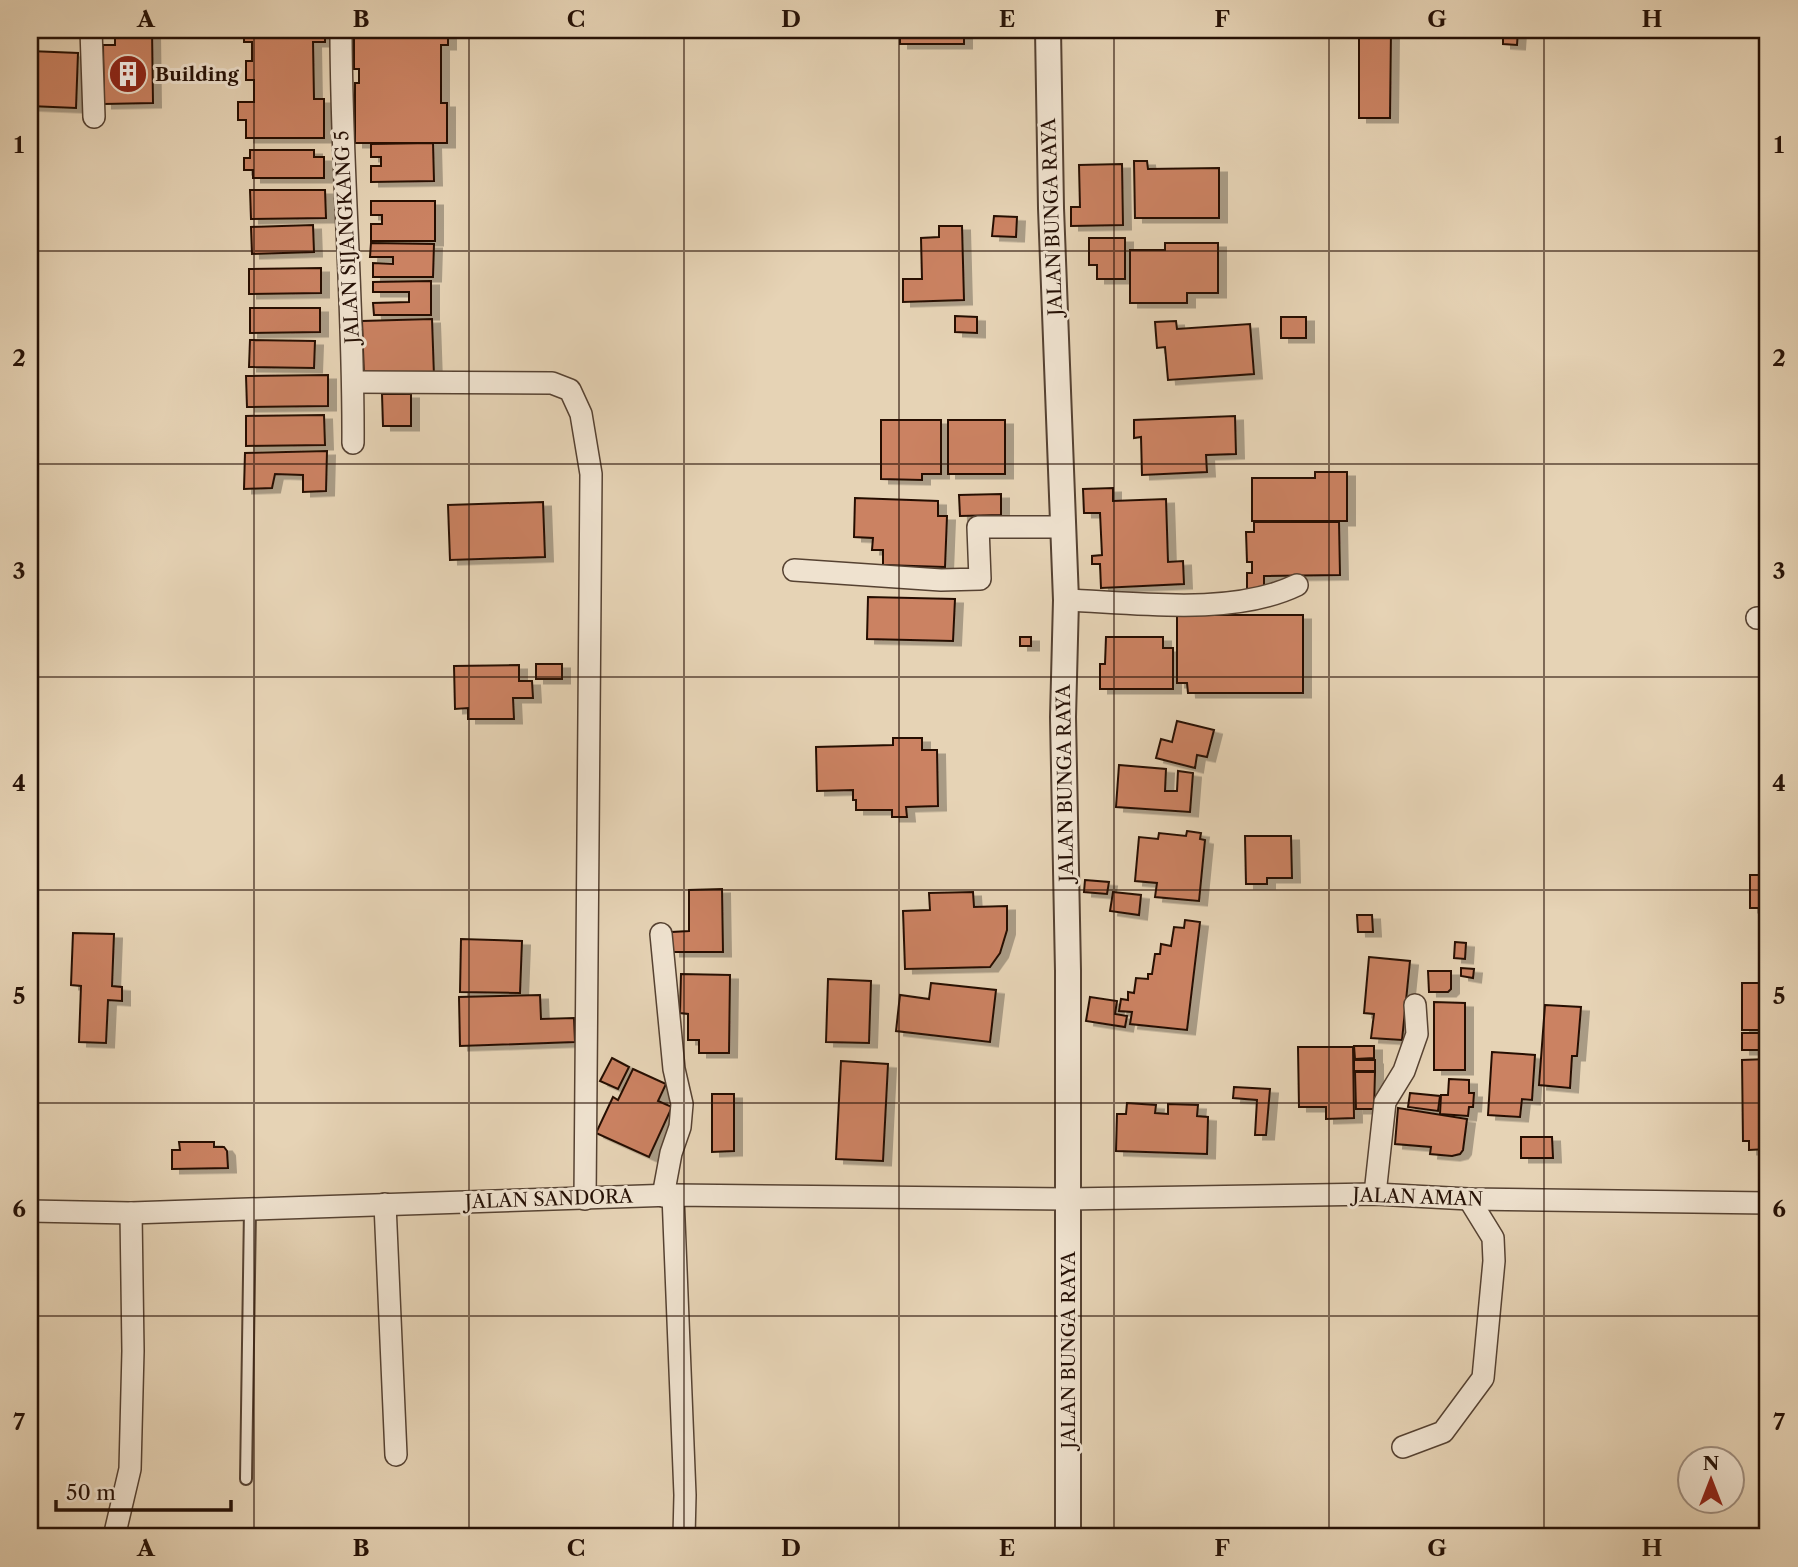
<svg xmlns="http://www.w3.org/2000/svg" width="1798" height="1567" font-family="'Libre Caslon Text',serif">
<defs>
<filter id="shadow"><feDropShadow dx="8" dy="4.5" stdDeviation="0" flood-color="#0004"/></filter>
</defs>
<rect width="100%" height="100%" fill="#e6d3b5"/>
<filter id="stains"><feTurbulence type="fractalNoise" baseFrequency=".00286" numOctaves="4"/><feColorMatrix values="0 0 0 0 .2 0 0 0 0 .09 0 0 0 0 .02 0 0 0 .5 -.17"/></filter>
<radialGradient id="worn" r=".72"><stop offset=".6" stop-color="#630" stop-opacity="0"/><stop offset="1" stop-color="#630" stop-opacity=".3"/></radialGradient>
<g fill="#cb8262" stroke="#261106" stroke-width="2" filter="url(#shadow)">
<polygon points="125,30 152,30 153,103 104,104 103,45 115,45 115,34 126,34"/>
<polygon points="244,30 325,30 325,42 313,42 314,99 324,99 324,138 246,138 246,120 238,120 238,102 254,102 254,80 246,80 246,61 252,61 252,42 244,42"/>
<polygon points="354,30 448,30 448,45 441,45 441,103 447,103 447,143 355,143 355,83 359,83 359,69 354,69"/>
<rect x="900" y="30" width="64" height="14"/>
<polygon points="1359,30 1391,30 1390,118 1359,118"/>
<polygon points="1503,30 1518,30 1517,45 1503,44"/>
<polygon points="30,51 78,53 76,108 30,106"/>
<polygon points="433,143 434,181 371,182 371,166 381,166 381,157 371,157 371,144"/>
<polygon points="250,150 314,150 314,157 324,157 324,178 253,178 253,170 244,170 244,158 250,158"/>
<polygon points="1134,161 1147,161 1148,169 1219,168 1219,218 1135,218"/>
<polygon points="1122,164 1123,225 1071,226 1071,207 1080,207 1079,165"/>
<polygon points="250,190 325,190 326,218 251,219"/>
<polygon points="371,201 435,201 435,241 371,241 371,224 382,224 382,215 371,215"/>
<polygon points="994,216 1017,217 1016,237 992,236"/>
<polygon points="313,225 314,252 252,254 251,227"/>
<polygon points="939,226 962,226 964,300 903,302 903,279 922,279 921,238 939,237"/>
<polygon points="1089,238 1125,238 1125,279 1097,279 1097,265 1089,265"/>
<polygon points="371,243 434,244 433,277 373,277 373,263 393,264 393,257 370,257"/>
<polygon points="1165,243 1218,243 1218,293 1187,293 1187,303 1130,303 1130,250 1165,250"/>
<polygon points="321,268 321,293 249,294 249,269"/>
<polygon points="431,281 431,315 374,315 373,303 409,302 409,292 373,292 373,282"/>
<polygon points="250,308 320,308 320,332 250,333"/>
<polygon points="955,316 977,317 977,333 955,332"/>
<rect x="1281" y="317" width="25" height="21"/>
<polygon points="432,319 434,376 364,378 362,321"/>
<polygon points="1176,321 1177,329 1250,324 1254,374 1168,380 1165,347 1157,348 1155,322"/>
<polygon points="250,340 315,341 314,368 249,367"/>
<polygon points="328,375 328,406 247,407 246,376"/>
<polygon points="382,394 411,394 411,426 383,426"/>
<polygon points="324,415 325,445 246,446 246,416"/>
<polygon points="1235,416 1236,454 1206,455 1207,472 1142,475 1141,437 1134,438 1134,420"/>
<polygon points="881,420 941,420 941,474 922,474 922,480 881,479"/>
<rect x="948" y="420" width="57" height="54"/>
<polygon points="327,451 326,491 303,492 303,475 275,474 272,488 244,489 245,453"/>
<polygon points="1315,472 1347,472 1347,521 1252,521 1252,478 1315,478"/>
<polygon points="1113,488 1113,501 1166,499 1168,562 1183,561 1184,584 1101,588 1100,564 1092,564 1092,556 1102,555 1100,513 1084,513 1083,489"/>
<polygon points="1001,494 1001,515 960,516 959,495"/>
<polygon points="855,498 938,501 938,516 947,516 945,567 883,565 883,550 872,550 873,538 854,537"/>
<polygon points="543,502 545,557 450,560 448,505"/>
<polygon points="1254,522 1339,522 1340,575 1264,576 1264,591 1247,592 1247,573 1252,573 1252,562 1247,562 1246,532 1254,532"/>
<polygon points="868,597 955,599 953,641 867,639"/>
<polygon points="1177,615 1303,615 1303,693 1188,693 1187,683 1177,683"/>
<rect x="1020" y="637" width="11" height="9"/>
<polygon points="1106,637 1163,637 1163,648 1173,648 1173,689 1100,689 1100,664 1105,664"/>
<rect x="536" y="664" width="26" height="15"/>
<polygon points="519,665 519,681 532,681 533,698 513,698 514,719 468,719 468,708 455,709 454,666"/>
<polygon points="1177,721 1214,730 1207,757 1197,755 1195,768 1156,758 1161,739 1172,742"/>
<polygon points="893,738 922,738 922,750 937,750 938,806 906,807 907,817 892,817 892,810 856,810 856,800 853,800 853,790 817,791 816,747 893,745"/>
<polygon points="1119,765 1166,769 1165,791 1177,791 1178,771 1193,773 1190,812 1116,807"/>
<polygon points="1187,831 1201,833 1200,839 1205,840 1199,901 1155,897 1157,883 1135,881 1139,837 1158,839 1159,833 1186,836"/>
<polygon points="1245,836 1291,836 1292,878 1267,878 1267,884 1246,884"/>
<rect x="1750" y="875" width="18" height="33"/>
<polygon points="1085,880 1109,882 1107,894 1084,892"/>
<polygon points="722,889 723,952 672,952 672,932 689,931 689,890"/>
<polygon points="973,892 974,907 1007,906 1007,930 1000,953 990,967 905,969 903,911 930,910 929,893"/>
<polygon points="1113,892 1141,895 1139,915 1110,911"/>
<polygon points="1357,915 1372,915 1373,932 1358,932"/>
<polygon points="1185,920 1200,922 1187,1030 1130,1024 1132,1012 1119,1011 1121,999 1128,1000 1128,992 1134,993 1136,978 1148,979 1148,974 1152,974 1155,954 1160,954 1161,944 1171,946 1174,927 1184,928"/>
<polygon points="73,933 114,934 112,986 122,987 122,1001 108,1000 106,1043 79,1042 81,986 71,985"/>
<polygon points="461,939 522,941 520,993 460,992"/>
<polygon points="1455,942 1466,943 1465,959 1454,958"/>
<polygon points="1369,957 1410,961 1402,1040 1371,1038 1374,1014 1364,1013"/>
<polygon points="1461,968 1474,969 1473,978 1461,976"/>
<polygon points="1428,971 1451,971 1451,989 1448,992 1429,992"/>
<polygon points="681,974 730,975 729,1053 699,1053 699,1040 688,1040 688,1014 680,1013"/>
<polygon points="828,979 871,981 869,1043 826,1042"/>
<polygon points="931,983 996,990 990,1042 896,1031 900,995 929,999"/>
<rect x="1742" y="983" width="26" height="47"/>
<polygon points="540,995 541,1019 574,1018 575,1042 460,1046 459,997"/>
<polygon points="1090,997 1117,1001 1115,1014 1127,1016 1125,1027 1086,1021"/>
<polygon points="1434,1002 1465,1003 1465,1070 1434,1070"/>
<polygon points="1545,1005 1581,1007 1577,1056 1572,1056 1570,1088 1539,1085"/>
<rect x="1742" y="1033" width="19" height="17"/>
<polygon points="1354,1046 1374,1046 1374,1058 1355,1059"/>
<polygon points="1298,1047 1353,1047 1354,1118 1326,1119 1326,1107 1299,1107"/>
<polygon points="1492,1052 1535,1055 1532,1100 1522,1099 1520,1117 1488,1115"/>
<polygon points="612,1058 629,1067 618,1089 600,1081"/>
<polygon points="1768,1059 1768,1149 1749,1150 1749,1141 1743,1141 1742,1060"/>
<rect x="1354" y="1060" width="21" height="11"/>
<polygon points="841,1061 888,1064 883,1161 836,1159"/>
<polygon points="633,1069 666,1084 658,1101 672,1107 649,1157 596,1133 613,1097 618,1100"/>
<polygon points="1355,1072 1375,1072 1374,1109 1356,1109"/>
<polygon points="1449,1079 1469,1080 1469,1093 1474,1093 1473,1107 1469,1107 1468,1116 1440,1114 1441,1095 1448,1095"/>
<polygon points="1234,1087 1270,1089 1266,1135 1255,1135 1257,1100 1233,1098"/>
<polygon points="1410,1093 1440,1096 1438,1111 1408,1107"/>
<polygon points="712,1094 734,1094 734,1151 712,1152"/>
<polygon points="1127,1103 1156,1105 1155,1113 1168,1114 1168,1104 1198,1105 1197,1116 1208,1117 1207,1154 1116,1151 1117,1114 1126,1114"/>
<polygon points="1398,1108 1467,1119 1463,1150 1460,1154 1452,1156 1430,1154 1431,1147 1395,1144"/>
<polygon points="1521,1137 1552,1137 1553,1158 1521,1158"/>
<polygon points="179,1142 214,1142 214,1147 224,1147 227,1151 228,1168 172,1169 172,1150 180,1150"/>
</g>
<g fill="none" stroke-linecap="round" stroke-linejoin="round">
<g stroke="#564232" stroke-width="14">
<polyline id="service" points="246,1479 250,1209"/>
</g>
<g stroke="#564232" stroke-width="24">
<g id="minor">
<polyline points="91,30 94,117"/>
<path d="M341,30C341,168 354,305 353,443"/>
<polyline points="354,382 552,383 570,390 581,414 591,474 585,1199"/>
<polyline points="794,570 941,580 980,579 978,527 1064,527"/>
<path d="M1066,600C1137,603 1233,616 1297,585"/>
<polyline points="1757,618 1768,618"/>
<polyline points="661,934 674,1069 682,1104 680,1127 671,1153 663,1196"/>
<polyline points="1375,1194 1385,1102 1404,1071 1417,1034 1415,1005"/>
<polyline points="673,1195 685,1495 684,1537"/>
<polyline points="385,1204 396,1455"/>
<polyline points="30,1211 131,1213 673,1195 1068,1199 1375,1194 1469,1199 1768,1203"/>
<polyline points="1403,1447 1443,1432 1483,1378 1494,1261 1493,1238 1469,1199"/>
<polyline points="114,1537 130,1469 133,1351 131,1213"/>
</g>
</g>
<g stroke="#564232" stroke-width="28">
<polyline id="tertiary" points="1048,30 1051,208 1066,600 1063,717 1068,971 1068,1537"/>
</g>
<use href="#service" stroke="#efe2cf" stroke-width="10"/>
<use href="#minor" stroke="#efe2cf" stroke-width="21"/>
<use href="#tertiary" stroke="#efe2cf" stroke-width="24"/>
</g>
<path fill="none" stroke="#261106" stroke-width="2" stroke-opacity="0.55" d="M254,30V1537M469,30V1537M684,30V1537M899,30V1537M1114,30V1537M1329,30V1537M1544,30V1537M30,251H1768M30,464H1768M30,677H1768M30,890H1768M30,1103H1768M30,1316H1768"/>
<defs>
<g id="building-disc" transform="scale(2.0125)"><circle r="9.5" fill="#8f2418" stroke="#efe2cf"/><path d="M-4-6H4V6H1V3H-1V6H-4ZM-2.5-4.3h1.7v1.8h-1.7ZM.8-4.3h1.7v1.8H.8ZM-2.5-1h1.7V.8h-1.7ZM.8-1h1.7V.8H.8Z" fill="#fff"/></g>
</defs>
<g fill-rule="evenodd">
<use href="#building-disc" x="128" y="74"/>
</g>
<g text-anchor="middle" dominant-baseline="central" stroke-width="6" stroke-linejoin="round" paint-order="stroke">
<g font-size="19" font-weight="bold" fill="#261106" stroke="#efe2cf" text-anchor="start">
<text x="155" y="74">Building</text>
</g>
<g font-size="19" fill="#261106" stroke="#efe2cf">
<text transform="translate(1052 217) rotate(-92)">JALAN BUNGA RAYA</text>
<text transform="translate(347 237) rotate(-93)">JALAN SIJANGKANG 5</text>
<text transform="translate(1065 783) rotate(-91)">JALAN BUNGA RAYA</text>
<text transform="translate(1418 1197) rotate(2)">JALAN AMAN</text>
<text transform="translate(549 1199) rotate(-2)">JALAN SANDORA</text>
<text transform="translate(1068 1350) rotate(-90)">JALAN BUNGA RAYA</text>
</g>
</g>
<rect width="1798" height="1567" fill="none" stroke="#e6d3b5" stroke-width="77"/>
<g transform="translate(1711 1480)"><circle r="33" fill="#efe2cf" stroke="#9f8e7f" stroke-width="2"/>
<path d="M0-5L12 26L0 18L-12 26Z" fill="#8f2418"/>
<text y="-10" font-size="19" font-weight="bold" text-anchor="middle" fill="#261106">N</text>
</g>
<path d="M56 1500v10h175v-10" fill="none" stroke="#261106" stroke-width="3.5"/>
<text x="66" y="1500" font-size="21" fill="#261106" stroke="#efe2cf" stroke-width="5" paint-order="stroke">50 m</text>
<rect x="38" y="38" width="1721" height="1490" fill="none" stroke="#261106" stroke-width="2.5"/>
<g font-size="23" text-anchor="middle" font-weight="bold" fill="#261106">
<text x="146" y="27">A</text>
<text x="361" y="27">B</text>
<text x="576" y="27">C</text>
<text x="791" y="27">D</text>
<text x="1007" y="27">E</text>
<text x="1222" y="27">F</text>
<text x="1437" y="27">G</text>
<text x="1652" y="27">H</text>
<text x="19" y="153">1</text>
<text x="1779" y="153">1</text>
<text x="19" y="366">2</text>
<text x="1779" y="366">2</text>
<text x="19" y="579">3</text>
<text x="1779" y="579">3</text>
<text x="19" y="791">4</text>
<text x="1779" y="791">4</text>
<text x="19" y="1004">5</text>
<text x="1779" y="1004">5</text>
<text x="19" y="1217">6</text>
<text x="1779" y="1217">6</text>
<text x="19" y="1430">7</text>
<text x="1779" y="1430">7</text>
<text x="146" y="1556">A</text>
<text x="361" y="1556">B</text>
<text x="576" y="1556">C</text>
<text x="791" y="1556">D</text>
<text x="1007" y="1556">E</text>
<text x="1222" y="1556">F</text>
<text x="1437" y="1556">G</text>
<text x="1652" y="1556">H</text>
</g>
<rect width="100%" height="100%" filter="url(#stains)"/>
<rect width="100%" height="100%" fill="url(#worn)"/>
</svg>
